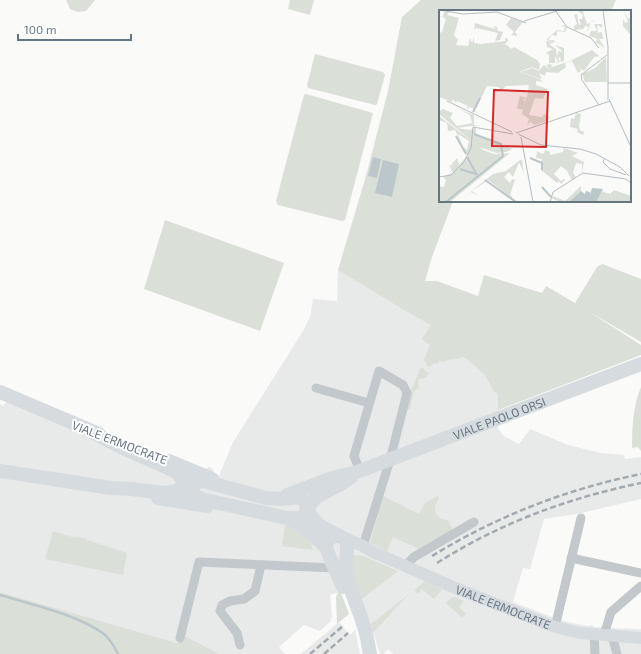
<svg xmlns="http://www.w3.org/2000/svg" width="641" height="654" font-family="'Exo 2',sans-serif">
<rect width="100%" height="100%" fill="#fafaf8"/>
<g fill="#e8e9e9">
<polygon points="338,270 407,312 432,325 487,374 498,395 498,429 504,436 519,444 530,429 568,445 601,453 624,455 625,459 641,457 641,499 577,514 544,519 530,569 523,568 513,602 560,620 577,624 589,626 590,625 593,625 594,627 608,628 641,629 641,654 393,654 388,649 384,654 380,654 371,625 369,626 354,588 330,595 332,617 330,622 320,631 304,625 279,647 285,654 220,654 185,636 184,639 177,643 0,592 0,404 3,406 5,403 9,402 129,455 202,471 209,467 213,469 215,477 218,478 233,442 303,331 310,317 313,299 337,301"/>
<polygon points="339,622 350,635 355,630 360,654 301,654"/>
</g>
<g fill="#dadfd7">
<polygon points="66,0 95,0 86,11 78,12 70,9"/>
<polygon points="290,0 314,0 310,15 288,9"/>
<polygon points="421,0 616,0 611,11 440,11 440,201 453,201 432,257 425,281 437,281 478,296 484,275 542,293 546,286 575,303 597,267 602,264 641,279 641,342 588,311 641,345 641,355 498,410 498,395 496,392 494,392 485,375 467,359 462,357 457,359 455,358 453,360 452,359 447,361 446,360 444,362 440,361 437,364 435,363 428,367 424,360 430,345 422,339 431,325 407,312 338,270 366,176 388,91 402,17"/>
<polygon points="315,54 383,72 385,75 377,104 375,105 308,88 307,85"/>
<polygon points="306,94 373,113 345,220 342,221 278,205 276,201 304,95"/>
<polygon points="165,220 284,263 260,331 144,289"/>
<polygon points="421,367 429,374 425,378 418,379 419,388 414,391 410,409 407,410 412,388"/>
<path d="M641,387V451L638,447L632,448C632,428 633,406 641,387Z"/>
<path d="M383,496L419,514L425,503L438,496L439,499C431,508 436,520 448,520L453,530L419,549L393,537L387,551L370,543Z"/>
<path d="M285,525C297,529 310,536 313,550L282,546Z"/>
<polygon points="53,531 72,537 86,538 87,540 127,553 123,575 45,559"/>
<polygon points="353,555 363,556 398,571 363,598 359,599 349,564"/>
<polygon points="425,581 441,589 441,591 434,599 422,589 418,594 414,590"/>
<polygon points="0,592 177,643 184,639 185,636 220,654 0,654"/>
<polygon points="338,592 341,593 349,614 337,624 336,597"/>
<polygon points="409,594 407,596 373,633 371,624"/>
<polygon points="454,597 464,601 459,607 466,614 462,618 446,603 451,598"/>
</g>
<g fill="#bbc7cb">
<polygon points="373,157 381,159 377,178 368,176"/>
<polygon points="383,160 399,164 392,197 375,193"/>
</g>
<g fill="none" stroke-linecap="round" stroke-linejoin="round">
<path stroke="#bbc7cb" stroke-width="2.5" d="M0,595C33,605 76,614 104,634C110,639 114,646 118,654"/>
<g stroke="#c3c8cc" stroke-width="9">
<polyline points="316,388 369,403"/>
<polyline points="360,471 354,456 379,371 403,385 407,393 390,460 363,546"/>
<polyline points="571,558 641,573"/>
<polyline points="405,566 414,557 474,522"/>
<polyline points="555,627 581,518"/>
<polyline points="594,634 595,654"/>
<polyline points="604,635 611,612 641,586"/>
<polyline points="612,636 617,654"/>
<polyline points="180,638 199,562 335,568"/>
<polyline points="240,645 237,633 220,611 222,605 230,601 244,599 255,591 261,565"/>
</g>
<path stroke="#d6dbdf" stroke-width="12" id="s1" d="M343,537L363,546L371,551L453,587L555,627L580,633L641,638"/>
<g stroke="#d6dbdf" stroke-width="14">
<polyline points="0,392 99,434"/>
<polyline points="169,461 212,479"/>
<path d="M0,471L111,488L132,489L162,493L173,492L191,483L203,481L266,498L281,499L300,497C308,503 309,510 302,518H287L201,499C188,493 185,479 175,471L121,447L90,431"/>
<path id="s2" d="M287,495L332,478L357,472L641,364"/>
<polyline points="158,498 207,506"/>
<path d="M308,508C314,496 325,493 337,486C342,484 346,480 351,477"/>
<path d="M308,510C310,515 314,520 318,524C325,530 344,536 346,542C349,547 345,561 346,569C348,588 358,606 363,624C367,634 368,644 370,654"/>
<polyline points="288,518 303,526 326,547"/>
<path d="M337,536C332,536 327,539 326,545C326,553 340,578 343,587"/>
</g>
<g stroke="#a2aab0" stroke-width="2.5" stroke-dasharray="6 3" stroke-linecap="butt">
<path d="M432,556C497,516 567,489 641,474"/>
<path d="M437,563C500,523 568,498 641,483"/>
<polyline points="310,654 343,626"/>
<polyline points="324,654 348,633"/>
</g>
</g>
<g text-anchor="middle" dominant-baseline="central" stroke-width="4" stroke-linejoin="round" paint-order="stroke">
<g font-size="12" fill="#657683" stroke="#fff">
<text stroke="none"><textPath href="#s2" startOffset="226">VIALE PAOLO ORSI</textPath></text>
<text transform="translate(120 442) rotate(21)">VIALE ERMOCRATE</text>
<text stroke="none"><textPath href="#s1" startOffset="175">VIALE ERMOCRATE</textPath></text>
</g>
</g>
<g transform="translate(439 10)">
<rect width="192" height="192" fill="#fafaf8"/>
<path d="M138,0H146L144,2L148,14L151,13L150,19L147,22L150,18L147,15L144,19L135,20V16L138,14L135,5L138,4L140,15L142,14L140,9H143L144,5ZM185,0L189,9L192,7L191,24L184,16V9L186,13L189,12ZM5,2H10L8,5L20,8L15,25L19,30L17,35L29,36L31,28L33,33L35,27V33L42,34L66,31V28H67L70,30L66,34L73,39L75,37L98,50L101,54L100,60L93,57L80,62L101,69L104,72L97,71V75L109,79L104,89L96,88L90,105L103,107L105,104L111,107L108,111L96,115L91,112L88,116L90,109L83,104L87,89H83L86,91L84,100L78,98L81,86L88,88L90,75L67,76L62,81L60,77L48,76L36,101L41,105L35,101L34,103L35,99L31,97L27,100L29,96L18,91L17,93L14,89L13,92L0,87V23L3,22L7,9L1,6L7,7L4,6ZM72,8L84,12L76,22L79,26L72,25L75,22L67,15ZM154,10L155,14H163V18L158,15L159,22L157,23L163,22L164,29H160L166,38L156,32L159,29L150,26L152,21H158L154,11L151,12ZM36,13L56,19L55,16L58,17L59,21L64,22L61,30L56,31L59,23L37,18L35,20ZM125,15L128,18L126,22L118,21V26L113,25L109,30H115L116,32L110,34L117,39L118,47L120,40L121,42L123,41L116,35L125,38V51L122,52L121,46L119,49L121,52L117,53L119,51L116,46V53H110V45L107,43L114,39L108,37L107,31L114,32L108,30V29L118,20L125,21L126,17L122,16ZM153,40L160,46L155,47L145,61L141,58L142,61L139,63L133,51L126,53L127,57L119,63L107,62L106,66L100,63L103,69L81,62L93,58L100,61L105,55L111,60L107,55L112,54L113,57L131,51ZM167,47L168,72H146L143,64L156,58ZM18,98L35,105V115L41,116H32L18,118L31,120L37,117V125L74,139L78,137L67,142L58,143L40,137L0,104V101L4,99L14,103L11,108L18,116L33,113L31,105ZM137,103L142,104L140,116L141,120L145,122L144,125L138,122L139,119L131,117L132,108L135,109ZM0,106L44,140L55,144L71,143L11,192H0V176L5,177L7,170L4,167L14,163L10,155L14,156L12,155L18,148L20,155L28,146L16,120L9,121L8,113L0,110ZM19,124L30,131L28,140L24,137ZM125,138L139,143L133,146L145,152L143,162V154L137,153L134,163L137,167L133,170L128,161L122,156L115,164L122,171L125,169L126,170L122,174L120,171L118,173L102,160V153L91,149L102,152L103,149L97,148L98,141L104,144L107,140L111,142V145L124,142ZM81,150H83L85,163L80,152L74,167L70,162L65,167L71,173L73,169L76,170L71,185L78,192L49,170L33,181L40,186L32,182L19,192L54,164L67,161ZM142,176V181L130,192H121L112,188L114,186L126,191ZM175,180L192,186V191H156L162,181L171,184Z" fill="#dadfd7" fill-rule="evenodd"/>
<path d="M153,178L164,179L157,192H130L142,181L146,184L147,181L151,182V185Z" fill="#bbc7cb"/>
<path fill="none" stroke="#bbc7cb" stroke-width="2" d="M34,102L41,88M17,126L27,144M28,147L38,165M91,148L103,153V160M21,159L37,164M46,170L77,192M103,177L112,187M7,192L64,146L62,134L35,124"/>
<path fill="none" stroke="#b5bdc2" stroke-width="1" d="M0,0L24,4L58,2L87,13M116,0L128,17L152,28L160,38M164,0L169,37V90M85,11L118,1M169,73H192M170,89L192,137M8,91L73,122M160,95L143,70L142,65L168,45M77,123L171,91M79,124L102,135L141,139L157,144L181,157L190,166M82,127L94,192M165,149L164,152L171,159L187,165M0,167L12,165L25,152L32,138L34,117L74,124M111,192L114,182L144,163L187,169L192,173"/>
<path fill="#d62828" fill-opacity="0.15" stroke="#d62828" stroke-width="2" d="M55,80L109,82L107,137L53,136Z"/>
<rect width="192" height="192" fill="none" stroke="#657683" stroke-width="2"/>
</g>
<path d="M18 34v6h113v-6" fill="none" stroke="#657683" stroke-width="2"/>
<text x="24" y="34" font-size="12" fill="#657683" stroke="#ffffff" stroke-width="3" paint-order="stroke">100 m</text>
</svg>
